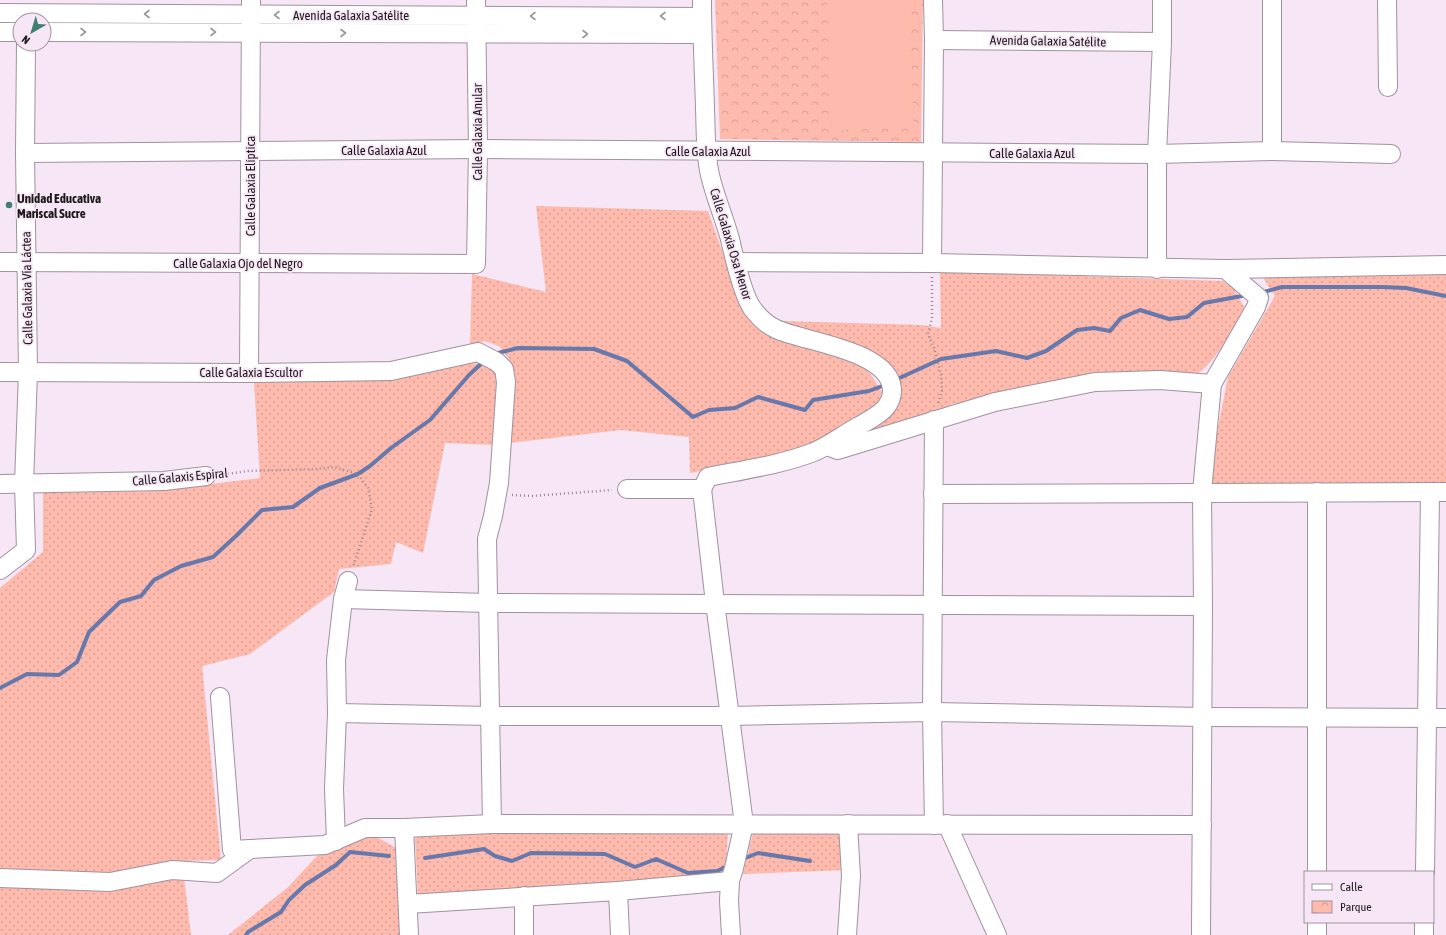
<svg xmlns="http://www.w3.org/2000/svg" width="1446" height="935" font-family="'Asap Condensed',sans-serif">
<defs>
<pattern id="grass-dots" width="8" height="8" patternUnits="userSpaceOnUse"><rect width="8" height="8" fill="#fdbaad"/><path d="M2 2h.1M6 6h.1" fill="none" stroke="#d89f94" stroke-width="1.8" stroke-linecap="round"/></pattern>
<pattern id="park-crowns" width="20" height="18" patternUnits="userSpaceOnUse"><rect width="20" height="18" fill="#fdbaad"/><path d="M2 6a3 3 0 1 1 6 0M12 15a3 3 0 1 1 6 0" fill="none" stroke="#d89f94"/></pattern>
</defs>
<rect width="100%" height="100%" fill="#f7e6f5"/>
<g fill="url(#grass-dots)">
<polygon points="536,206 708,211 744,313 762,329 861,364 872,376 882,392 879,403 869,413 808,449 690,473 689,437 621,430 509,443 513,371 509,359 499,346 485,341 470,346 472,274 546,292"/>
<path d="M940,271L1223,281L1234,289L1244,307C1238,327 1213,363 1196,375H1094L953,404L897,426L846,441L900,390C898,384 897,375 894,370C884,353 803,328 782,321L922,325L941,328Z"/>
<polygon points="1446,274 1446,486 1213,487 1211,463 1228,377 1275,296 1262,276"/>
<polygon points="485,363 499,373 495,445 445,443 423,553 396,542 391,564 339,569 334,592 250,654 202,666 221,860 182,861 191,935 0,935 0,588 43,552 43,493 154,491 260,478 254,382 398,379 453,364"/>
<polygon points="843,830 846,870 743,874 753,833"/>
<polygon points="423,831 728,834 725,874 418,895 415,839"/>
<polygon points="375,836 398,849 402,935 228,935 287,888 317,856 356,841"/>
</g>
<polygon fill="url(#park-crowns)" points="715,0 923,0 921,142 720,139"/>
<polygon fill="#fdbaad" points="827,0 909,0 914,128 832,130"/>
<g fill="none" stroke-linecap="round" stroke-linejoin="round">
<g stroke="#6778ac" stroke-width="4">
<polyline points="1260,293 1282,287 1382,287 1406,288 1446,296"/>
<polyline points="494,354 518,348 594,349 627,361 693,417 709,410 735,408 758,397 805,410 813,400 869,391 885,385"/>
<polyline points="893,381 941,359 996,351 1027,358 1046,351 1077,330 1094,328 1110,331 1121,318 1140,310 1169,319 1187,317 1204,303 1247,295"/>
<polyline points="0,688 27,674 59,675 77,662 89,632 120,602 141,596 154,580 181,566 213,557 236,536 262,510 293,507 320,488 358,474 370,466 391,448 430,420 469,375 483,362"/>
<polyline points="425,858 484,849 495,856 512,861 531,853 605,854 635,867 656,859 688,873 717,871 728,866"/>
<polyline points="743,859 758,853 810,861"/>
<polyline points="246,935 248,932 281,912 289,900 305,885 336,865 350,852 389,856"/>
</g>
<g stroke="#a1929f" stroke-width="20">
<g id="minor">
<path d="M702,0C702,36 704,72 705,109C706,131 705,154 710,175C715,197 724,217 730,239C734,257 742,293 752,308C758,316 767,325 776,329C804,342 889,350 892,389C893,409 874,417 859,426C844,434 830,445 814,452C780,465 743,470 708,477L702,489"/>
<polyline points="1272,0 1272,151"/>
<polyline points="1387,0 1388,87"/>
<polyline points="0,13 702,17"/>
<polyline points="0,32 20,32"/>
<polyline points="44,32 702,34"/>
<polyline points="934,40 1162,42"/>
<polyline points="25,153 478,149 1157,154 1272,151 1391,154"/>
<polyline points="0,262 476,264 478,149 476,0"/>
<polyline points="736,262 932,263 1225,269 1446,265"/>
<polyline points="932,263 934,40 933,0"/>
<polyline points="1157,269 1157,154 1162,42 1162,0"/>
<polyline points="0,372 249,373 391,371 478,352 497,362 504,369 506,382 499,483 493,516 487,539 492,824"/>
<polyline points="249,373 251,0"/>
<polyline points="934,420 932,712 934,825"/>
<polyline points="827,446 838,450 995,402 1095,382 1160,380 1212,384"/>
<polyline points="0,484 164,481 206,476"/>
<polyline points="627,489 702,489"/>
<polyline points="702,489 715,603 744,824 734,868 730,881 729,901 731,935"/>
<polyline points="933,494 1446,492"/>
<polyline points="0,570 26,550 24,484 28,372 25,153 26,44"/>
<polyline points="343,599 488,603 1203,606"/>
<polyline points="220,697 232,850 325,845 365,828 404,828 492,824 1202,825"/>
<polyline points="337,713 490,716 729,716 932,712 1203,717 1446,718"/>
<polyline points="947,824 997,935"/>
<polyline points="404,828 409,935"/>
<polyline points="336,841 334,789 337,713 336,660 343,599 348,581"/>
<polyline points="1317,872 1317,492"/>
<polyline points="1425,872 1430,492"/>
<polyline points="0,878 110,882 172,870 217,873 250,849"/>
<polyline points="618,891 620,935"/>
<polyline points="524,896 524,935"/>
<polyline points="408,904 618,891 730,881"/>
<polyline points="1317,922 1317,935"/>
<polyline points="847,935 851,876 848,824"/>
<polyline points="1201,935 1203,606 1202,492 1205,459 1212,384 1256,307 1259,298 1225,269"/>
<polyline points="1424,935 1424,922"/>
</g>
</g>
<g stroke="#948993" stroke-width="2.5" stroke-dasharray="1 3" stroke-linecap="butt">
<polyline points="932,277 932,318 928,334 934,348 941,375 942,390 938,405"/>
<polyline points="220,475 248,471 316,469 334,467 358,474 368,488 372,509 353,567"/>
<polyline points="512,495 532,496 612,490"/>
</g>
<use href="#minor" stroke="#fff" stroke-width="18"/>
</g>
<defs><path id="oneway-chevron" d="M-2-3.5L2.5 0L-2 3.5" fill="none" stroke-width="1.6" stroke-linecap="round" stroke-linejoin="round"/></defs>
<g stroke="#999799">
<use href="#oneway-chevron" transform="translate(147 14) rotate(-180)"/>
<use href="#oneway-chevron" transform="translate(277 15) rotate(-180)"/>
<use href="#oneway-chevron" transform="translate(533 16) rotate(-180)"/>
<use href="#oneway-chevron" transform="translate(663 16) rotate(-180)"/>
<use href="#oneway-chevron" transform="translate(83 32)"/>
<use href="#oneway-chevron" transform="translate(213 32)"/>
<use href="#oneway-chevron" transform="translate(343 33)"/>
<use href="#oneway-chevron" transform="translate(585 34)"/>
</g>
<circle fill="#3e8071" stroke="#f7e6f5" stroke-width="1.5" cx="9" cy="205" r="4"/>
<g text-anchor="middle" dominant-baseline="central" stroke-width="3.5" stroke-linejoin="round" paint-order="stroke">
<g font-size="13" fill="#1d181c" stroke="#f7e6f5">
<text x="351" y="15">Avenida Galaxia Satélite</text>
<text transform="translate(1048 41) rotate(1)">Avenida Galaxia Satélite</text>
<text transform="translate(477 132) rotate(-90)">Calle Galaxia Anular</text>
<text x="384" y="150">Calle Galaxia Azul</text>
<text x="708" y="151">Calle Galaxia Azul</text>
<text x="1032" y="153">Calle Galaxia Azul</text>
<text transform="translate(250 186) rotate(-90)">Calle Galaxia Elíptica</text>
<text transform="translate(731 244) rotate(73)">Calle Galaxia Osa Menor</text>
<text x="238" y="263">Calle Galaxia Ojo del Negro</text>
<text transform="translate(27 288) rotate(-91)">Calle Galaxia Vía Láctea</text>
<text x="251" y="372">Calle Galaxia Escultor</text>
<text transform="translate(180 477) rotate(-5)">Calle Galaxis Espiral</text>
</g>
<g font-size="13" font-weight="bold" fill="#1d181c" stroke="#f7e6f5" text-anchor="start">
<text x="17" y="198">Unidad Educativa<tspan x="17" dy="15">Mariscal Sucre</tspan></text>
</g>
</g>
<rect x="1304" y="871" width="130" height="52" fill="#f7e6f5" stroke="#a0949e"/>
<rect x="1312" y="884" width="20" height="6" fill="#ffffff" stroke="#a0949e"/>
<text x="1340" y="891" font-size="12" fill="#1d181c">Calle</text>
<rect x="1312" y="901" width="20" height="12" fill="url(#park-crowns)" stroke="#a0949e"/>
<text x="1340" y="911" font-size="12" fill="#1d181c">Parque</text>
<g transform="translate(32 32) rotate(218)"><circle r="19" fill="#f7e6f5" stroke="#a0949e"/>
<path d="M0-3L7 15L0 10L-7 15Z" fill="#3e8071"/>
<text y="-6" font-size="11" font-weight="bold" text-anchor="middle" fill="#1d181c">N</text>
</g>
</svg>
